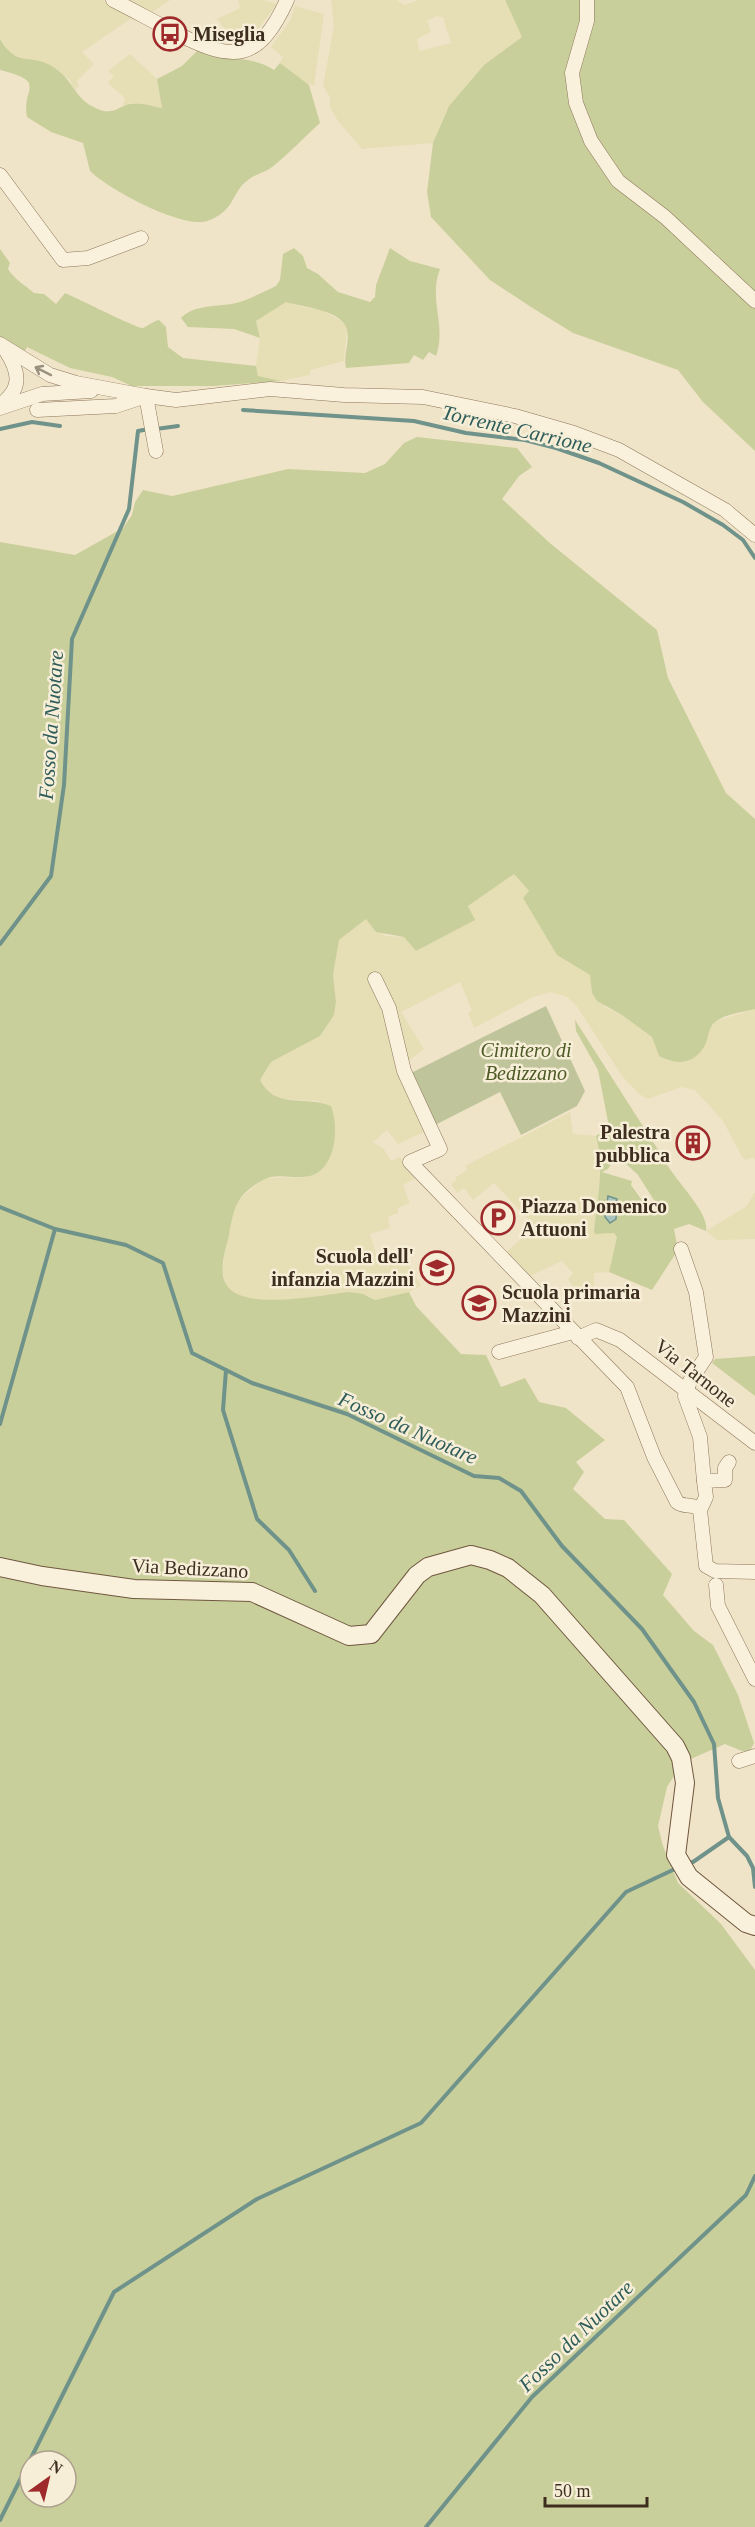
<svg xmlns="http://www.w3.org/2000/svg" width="755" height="2527" font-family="Georgia,serif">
<rect width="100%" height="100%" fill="#f0e4c8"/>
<g fill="#e6deb5" fill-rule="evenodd">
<polygon points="0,0 102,0 133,17 82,52 94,64 77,81 79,86 75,90 69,79 40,62 30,62 10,53 0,39"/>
<polygon points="130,0 170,0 152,12"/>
<polygon points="238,0 263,0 277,4 248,42 236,43 217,19 240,8"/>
<path d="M331,0H397L405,5L418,0H505L522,37L484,65L449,106L433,143L362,149L338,121L330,107V97L323,86L334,26ZM437,16L443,18L451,43L419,51L417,39L431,32L427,21Z"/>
<polygon points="295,6 324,14 314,86 300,80 280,63 283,57 271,47 291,19"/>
<polygon points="130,54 157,79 162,108 133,103 123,106 125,98 108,83 114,76 108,71"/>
<polygon points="286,301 302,307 320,309 344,322 347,329 344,361 310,370 310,375 281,381 258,376 256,366 260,338 256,321"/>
<polygon points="514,874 529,891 557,955 590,975 592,993 605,1007 622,1015 652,1037 659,1056 668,1061 703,1048 710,1028 716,1021 755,1009 755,1160 753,1157 746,1160 742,1157 723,1121 695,1090 681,1087 648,1099 639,1094 622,1076 576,1005 567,997 551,992 533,997 474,1028 468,1013 472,1010 460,982 401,1012 424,1049 408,1061 426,1131 398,1144 387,1130 373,1142 383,1148 391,1161 400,1157 418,1177 403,1185 410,1203 398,1208 398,1213 388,1217 390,1228 370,1234 377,1258 400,1249 421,1286 409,1292 375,1300 363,1294 261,1302 235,1294 226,1284 222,1271 234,1204 265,1178 309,1177 319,1101 278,1099 266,1092 260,1080 271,1062 320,1036 334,1015 336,1002 333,975 339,940 366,918 385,936 404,937 416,951 474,920 468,906"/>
<polygon points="570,1112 573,1134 596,1136 600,1150 601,1172 594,1231 596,1234 614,1233 617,1237 609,1272 594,1273 594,1287 576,1291 568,1279 573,1273 562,1261 526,1278 503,1255 535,1226 494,1183 473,1200 464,1188 457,1193 451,1184 456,1180 455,1178 467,1170 465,1166"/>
<polygon points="755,1192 755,1239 717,1240 706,1231 747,1206"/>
</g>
<g fill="#c9cf9b" fill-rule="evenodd">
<polygon points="505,0 755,0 755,451 703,402 678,370 573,333 531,307 490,280 431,217 427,192 433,143 449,106 484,65 522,37"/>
<path d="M0,39C16,67 29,54 50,65C77,80 72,102 104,111C115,113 120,106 130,104C138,102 153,106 162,108L157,79L182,66L199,49C223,61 252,55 274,70L280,63L309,85L320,123C304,137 289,154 272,167C265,173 255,174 248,180C232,191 235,212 207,221C182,229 108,189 90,171L83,143L51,132L27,117C21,88 49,82 0,70Z"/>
<path d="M294,248L303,256L307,268L318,274L338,292L370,302L375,297L376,285L390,248L410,261L440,269C428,299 447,326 436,356L429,352L423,360L414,355L409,363L346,368C343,355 350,343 347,330C344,310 302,307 286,302L256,321L260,338L234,329L188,327L181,318C194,304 219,307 236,303C250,299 263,292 276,286L280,280L283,254Z"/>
<path d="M0,249L10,263L8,269C13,278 26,286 34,293L44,294L56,304L65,293C75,297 138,329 143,328C148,326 153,321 159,320L166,327L168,347L183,358L256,366L258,376L281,381L214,386H132L112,377L70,368L27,347L24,353L0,336Z"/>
<path d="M417,437L517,448L532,467L519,476L502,499L551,544L657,630L668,678L726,793L755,819V1009C743,1012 725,1014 715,1022C707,1029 709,1039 704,1047C693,1065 675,1065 659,1056L652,1037L622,1015L597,1001L592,993L590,975L557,955L523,898L529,891L514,874L468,906L475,920L416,951L404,937L376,932L366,919L339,940L333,975L336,1002L334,1015L320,1036L271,1062L260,1080C275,1110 304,1095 331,1106C338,1124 337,1155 321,1170C305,1185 279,1170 263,1180C236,1195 234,1207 229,1235C226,1249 218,1271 226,1284C241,1312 321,1295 349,1292L363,1294L375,1300L409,1292L416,1306L461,1354L486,1355L501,1387L525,1378L539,1402L566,1408L605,1440L576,1462L584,1472L573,1489L605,1519L624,1520L672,1574L663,1595L694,1631L713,1645L738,1695L754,1743L750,1751H742L725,1744L693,1758L678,1770L667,1787L658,1826L663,1846L678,1883L721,1924L755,1970V2527H0V542L75,555L123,528L132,515L135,502L143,490L172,496L288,469L365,473L385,464L404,443ZM30,2461H66V2497H30Z"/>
<path d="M575,1020L664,1159C673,1179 710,1212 706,1231L689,1224L674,1229L678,1250L652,1290L609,1272L617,1237L614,1233L595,1234L594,1231C597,1200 605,1167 596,1136L609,1127L598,1070L576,1031ZM621,1159L638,1175L657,1205L649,1210L631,1185L632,1181L602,1172L608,1169L613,1161Z"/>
<polygon points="755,1356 755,1396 712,1363 715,1359"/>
</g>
<polygon fill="#bfc49a" points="546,1006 585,1091 577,1106 521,1135 500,1092 435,1125 409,1074"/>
<polygon fill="#a9c4bc" stroke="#6f938a" stroke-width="1.5" points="608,1196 617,1199 616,1219 610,1223 605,1217"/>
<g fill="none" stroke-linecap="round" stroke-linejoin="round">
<g stroke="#6f938a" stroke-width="4">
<polyline points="243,410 414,421 466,433 525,440 556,448 599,463 683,502 723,525 743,540 755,558"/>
<polyline points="0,429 32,422 60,426"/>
<polyline points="156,429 178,426"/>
<polyline points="0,944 51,876 64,785 72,639 129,509 138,431 149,429"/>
<polyline points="0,1207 55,1229 126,1245 163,1263 192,1353 252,1383 347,1414 474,1476 499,1478 521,1491 562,1546 642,1629 694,1702 714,1744 718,1798 729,1837 747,1856 753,1868 755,1887"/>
<polyline points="226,1370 223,1410 257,1519 289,1550 315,1591"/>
<polyline points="0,1424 55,1229"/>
<polyline points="686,1863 693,1862 729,1837"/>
<polyline points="0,2520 114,2292 257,2199 421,2123 626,1892 677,1868"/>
<polyline points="426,2527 532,2397 746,2195 755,2176"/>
</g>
<g stroke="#8d765c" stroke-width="15">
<g id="street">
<path d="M113,0C135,11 156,23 178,34C235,63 259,61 287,0"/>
<polyline points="587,0 587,21 572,73 576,103 591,141 618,181 665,217 755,301"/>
<polyline points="0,175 63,260 88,258 141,238"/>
<polyline points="0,344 50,375 76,383 146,396 176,400 270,389 344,395 423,397 515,416 574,433 619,450 725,510 755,535"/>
<path d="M0,405C22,389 20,373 6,351"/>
<polyline points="0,408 42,394 91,391"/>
<polyline points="37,410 116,406 146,396 156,451"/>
<path d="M375,979L389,1008L404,1071L440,1149L410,1162L627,1387L654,1457L677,1502C684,1508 693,1503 700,1510L706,1566L715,1571L755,1572"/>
<polyline points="681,1249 696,1292 706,1357 690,1381 685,1396 700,1437 704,1481"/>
<polyline points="578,1338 596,1330 620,1340 755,1443"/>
<polyline points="499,1352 573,1332"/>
<polyline points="700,1510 706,1497 704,1481 725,1480 725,1468 729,1462"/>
<polyline points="716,1585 718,1606 755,1679"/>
<polyline points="739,1761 755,1756"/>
</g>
</g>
<g stroke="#6f573f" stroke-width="20">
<polyline id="secondary" points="0,1567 42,1576 134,1589 252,1592 349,1636 371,1634 417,1575 428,1567 471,1555 490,1560 508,1568 542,1595 675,1746 681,1758 685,1783 676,1855 689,1877 746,1923 755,1926"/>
</g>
<use href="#street" stroke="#faf1dc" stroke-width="14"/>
<use href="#secondary" stroke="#faf1dc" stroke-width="18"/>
</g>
<defs><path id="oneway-shaft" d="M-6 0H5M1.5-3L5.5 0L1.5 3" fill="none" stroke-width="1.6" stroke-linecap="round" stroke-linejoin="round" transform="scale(1.5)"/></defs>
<use stroke="#9c907e" href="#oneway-shaft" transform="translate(43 371) rotate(-153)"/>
<defs>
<g id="bus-ring" transform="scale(1.725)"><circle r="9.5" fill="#f7eed8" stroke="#9e2a2b" stroke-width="1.5"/><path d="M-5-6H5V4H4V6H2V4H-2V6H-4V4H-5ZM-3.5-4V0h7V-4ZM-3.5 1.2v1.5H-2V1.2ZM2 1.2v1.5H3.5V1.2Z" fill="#9e2a2b"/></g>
<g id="building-ring" transform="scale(1.725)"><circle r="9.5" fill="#f7eed8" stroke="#9e2a2b" stroke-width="1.5"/><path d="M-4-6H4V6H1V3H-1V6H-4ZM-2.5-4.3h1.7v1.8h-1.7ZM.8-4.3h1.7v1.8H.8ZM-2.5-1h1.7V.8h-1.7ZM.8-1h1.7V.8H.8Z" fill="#9e2a2b"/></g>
<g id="parking-ring" transform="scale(1.725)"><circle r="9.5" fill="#f7eed8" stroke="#9e2a2b" stroke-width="1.5"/><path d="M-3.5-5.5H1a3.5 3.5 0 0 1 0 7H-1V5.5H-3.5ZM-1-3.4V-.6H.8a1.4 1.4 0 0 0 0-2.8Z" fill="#9e2a2b"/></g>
<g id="school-ring" transform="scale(1.725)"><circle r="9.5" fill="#f7eed8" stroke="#9e2a2b" stroke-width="1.5"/><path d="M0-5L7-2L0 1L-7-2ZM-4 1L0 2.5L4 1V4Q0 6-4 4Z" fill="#9e2a2b"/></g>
</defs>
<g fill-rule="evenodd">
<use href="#bus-ring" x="170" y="34"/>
<use href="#building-ring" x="693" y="1143"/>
<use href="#parking-ring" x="498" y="1218"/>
<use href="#school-ring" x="437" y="1268"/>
<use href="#school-ring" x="479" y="1303"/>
</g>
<g text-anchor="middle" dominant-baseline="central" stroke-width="5" stroke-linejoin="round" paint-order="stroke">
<g font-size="20" font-weight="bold" fill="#3d2e20" stroke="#f7eed8" text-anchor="start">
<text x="193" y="34">Miseglia</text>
<text x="670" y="1132" text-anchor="end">Palestra<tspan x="670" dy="23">pubblica</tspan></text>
<text x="521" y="1206">Piazza Domenico<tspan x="521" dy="23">Attuoni</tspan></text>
<text x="414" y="1256" text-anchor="end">Scuola dell'<tspan x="414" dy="23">infanzia Mazzini</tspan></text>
<text x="502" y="1292">Scuola primaria<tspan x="502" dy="23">Mazzini</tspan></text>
</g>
<g font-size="20" font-style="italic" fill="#4d5a26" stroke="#f7eed8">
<text x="526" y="1050">Cimitero di<tspan x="526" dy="23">Bedizzano</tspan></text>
</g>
<g font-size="20" fill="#3d2e20" stroke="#f7eed8">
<text transform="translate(696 1373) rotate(38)">Via Tarnone</text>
<text transform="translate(190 1568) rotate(3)">Via Bedizzano</text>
</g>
<g font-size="21" font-style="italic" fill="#2f5d5a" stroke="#f7eed8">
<text transform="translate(517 429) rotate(13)">Torrente Carrione</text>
<text transform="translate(51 725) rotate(-86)">Fosso da Nuotare</text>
<text transform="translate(408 1428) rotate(24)">Fosso da Nuotare</text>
<text transform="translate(576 2336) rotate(-44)">Fosso da Nuotare</text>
</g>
</g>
<g transform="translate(48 2479) rotate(34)"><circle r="28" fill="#f7eed8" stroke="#ada18e" stroke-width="1.5"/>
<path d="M0-4.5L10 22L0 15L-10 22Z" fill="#9e2a2b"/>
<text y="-9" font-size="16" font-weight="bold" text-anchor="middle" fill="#3d2e20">N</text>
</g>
<path d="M545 2497v9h102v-9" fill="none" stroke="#3d2e20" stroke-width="3"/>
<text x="554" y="2497" font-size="18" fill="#3d2e20" stroke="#f7eed8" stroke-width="4.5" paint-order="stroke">50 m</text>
</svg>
